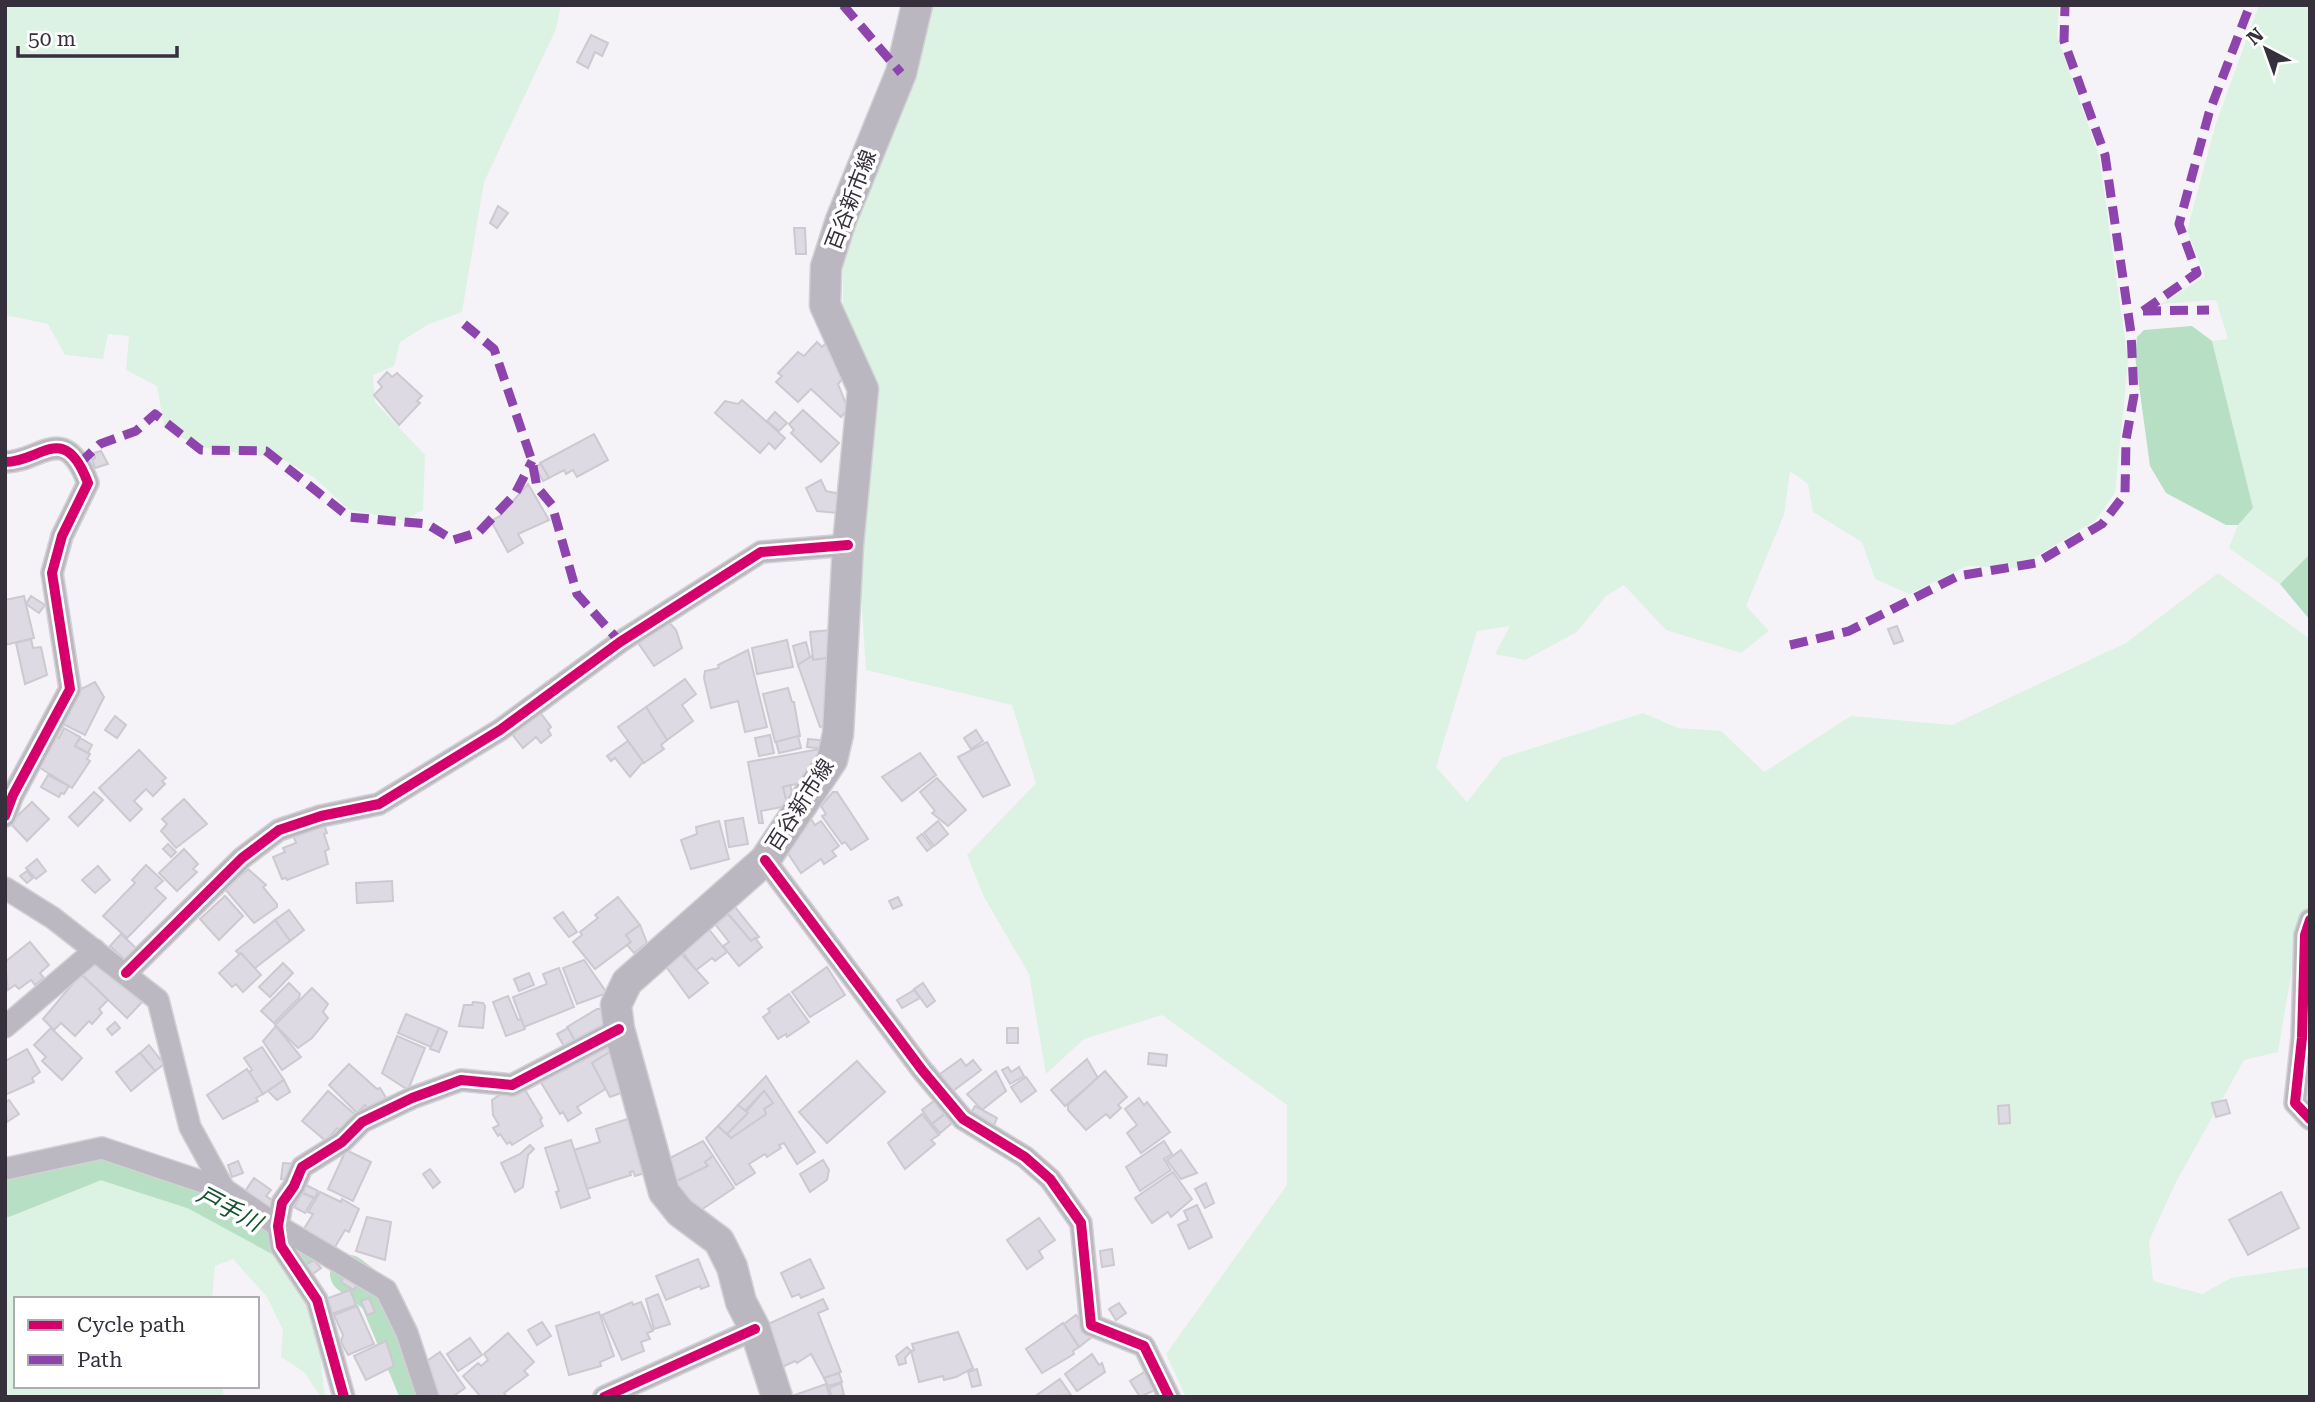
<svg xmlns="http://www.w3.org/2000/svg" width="2315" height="1402" font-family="'Roboto Serif','Noto Sans JP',serif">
<rect width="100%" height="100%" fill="#f5f3f8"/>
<g fill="#dcf2e3">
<polygon points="5,5 561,5 556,29 484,182 462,312 429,324 400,342 394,366 373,375 375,402 425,455 423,510 404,521 348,509 315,478 282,459 197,447 164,426 157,386 126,370 129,336 108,334 103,359 65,355 48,324 5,315"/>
<polygon points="934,5 2059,5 2057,36 2099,156 2128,361 2115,493 2095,521 2017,568 1967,566 1909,594 1875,579 1862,542 1813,512 1808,484 1790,471 1784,515 1746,606 1769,631 1741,653 1666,630 1624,585 1606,596 1577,632 1525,660 1495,654 1510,626 1477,631 1436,767 1467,802 1502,758 1643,713 1678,728 1721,731 1764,772 1851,716 1952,725 2126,643 2218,573 2310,639 2310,907 2300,922 2278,1052 2244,1060 2175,1184 2149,1241 2153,1281 2202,1294 2231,1278 2310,1267 2310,1397 1186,1397 1166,1354 1287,1185 1287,1105 1162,1015 1084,1039 1046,1074 1029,974 984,897 967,855 1036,783 1012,705 866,670 857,532 877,381 843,309 843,253"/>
<polygon points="2259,5 2310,5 2310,554 2280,584 2229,548 2238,525 2253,508 2212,341 2228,339 2216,300 2161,304 2205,276 2187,231 2215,126"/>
<path d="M101,1171C174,1198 280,1226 311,1307C320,1331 321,1370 325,1397H321L304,1372L281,1357L283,1330L267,1297L233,1259L215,1266L212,1299H16V1386H222L224,1397H5V1195Z"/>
</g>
<g fill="#b6dfc3">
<polygon points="2192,326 2212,341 2253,508 2238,525 2226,525 2166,493 2150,466 2135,356 2137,337 2144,330"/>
<polygon points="2310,554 2310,620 2280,584"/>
</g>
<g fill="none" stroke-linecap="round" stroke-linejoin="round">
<g stroke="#b6dfc3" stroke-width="38">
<polyline points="5,1198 100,1160 196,1191 299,1247"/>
<polyline points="349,1274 378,1296 420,1397"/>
</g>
</g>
<g fill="#dedae3" stroke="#ccc9d0" stroke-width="2">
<polygon points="591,35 608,43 602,56 595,52 588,68 577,62"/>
<polygon points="498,206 508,213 497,228 490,223"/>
<polygon points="794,228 805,228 806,254 796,254"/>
<polygon points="817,342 822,347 825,344 843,366 845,376 838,384 848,409 841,417 811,389 798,402 776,382 782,376 778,373 798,352 804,356"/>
<polygon points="387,372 392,377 397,373 422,396 417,401 420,403 399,425 374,395 382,387 378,382"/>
<polygon points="742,400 785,438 775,449 769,443 760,453 715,413 725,401 738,404"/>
<polygon points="803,410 839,443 821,462 791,433 794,430 789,424"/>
<polygon points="775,412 787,423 779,431 767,421"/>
<polygon points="594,434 608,460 577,477 573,470 566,474 564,470 549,478 540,463"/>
<polygon points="101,451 108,464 95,468 92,459 95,458 94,453"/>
<polygon points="541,464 549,478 543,481 535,467"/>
<polygon points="821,480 826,491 841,494 837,513 817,511 806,488"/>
<polygon points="528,484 549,520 518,534 523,543 508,552 491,521 500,516"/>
<polygon points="24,596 34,638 5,645 5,600"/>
<polygon points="31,596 45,605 39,613 26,604"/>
<polygon points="667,620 676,630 682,648 654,666 636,640"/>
<polygon points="1897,626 1903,641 1894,644 1888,629"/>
<polygon points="842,629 844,656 813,660 810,632"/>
<polygon points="31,639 33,648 41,647 47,675 25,684 16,643"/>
<polygon points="787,640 793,667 757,674 752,648"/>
<polygon points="806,642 810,657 798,665 793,646"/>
<polygon points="748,650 767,727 745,732 738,701 711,708 704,678 705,671 719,668 718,665"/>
<polygon points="812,656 813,660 842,656 841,724 820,727 798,665"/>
<polygon points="685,679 696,694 682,705 693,721 667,740 646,707"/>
<polygon points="95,682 104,697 85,735 61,723 77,691"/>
<polygon points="788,688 792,702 794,702 800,736 775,742 763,694"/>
<polygon points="646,707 667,740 661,745 664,749 644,763 618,727"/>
<polygon points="539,711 551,727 548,730 551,735 541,743 536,737 523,748 511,733"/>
<polygon points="115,716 126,725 117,738 105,730"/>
<polygon points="64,728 80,737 75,746 90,754 87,759 90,761 72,788 37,766 54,735 59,738"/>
<polygon points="976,730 983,741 971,749 964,738"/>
<polygon points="770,735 774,753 759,756 755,738"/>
<polygon points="798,736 801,748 779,753 776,742"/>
<polygon points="80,738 92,745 88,753 75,746"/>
<polygon points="808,739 839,742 838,750 807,747"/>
<polygon points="628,741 643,762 630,777 615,758 611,761 607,756"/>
<polygon points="987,742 1010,785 983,797 958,757"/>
<polygon points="820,749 815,780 783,787 788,806 761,811 763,823 759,823 748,762"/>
<polygon points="139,750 166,778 162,781 165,784 153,796 146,789 134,801 142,809 130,821 99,788"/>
<polygon points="920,753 936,775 902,801 882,777"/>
<polygon points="48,775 69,786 64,794 61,793 59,797 41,787"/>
<polygon points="937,778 966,810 948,826 932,813 935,811 920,792"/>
<polygon points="790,785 795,802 787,804 783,787"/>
<polygon points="94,792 103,800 78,826 69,817"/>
<polygon points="833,792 837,792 868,839 851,850 845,842 842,844 822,816 826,814 821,806"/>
<polygon points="184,799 207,824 176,848 161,831 167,824 162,819"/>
<polygon points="32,802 49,819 27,841 10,823"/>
<polygon points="743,818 748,844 729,847 725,821"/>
<polygon points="811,819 815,825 821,821 839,846 832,851 836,856 824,864 821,859 801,873 785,849 795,842"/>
<polygon points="719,821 729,859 691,869 681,840 697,834 696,827"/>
<polygon points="938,821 948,834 934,846 924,833"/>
<polygon points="323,823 327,833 324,834 329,849 325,851 328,864 287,880 286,878 282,879 273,857 285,852 283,848 296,843 293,835"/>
<polygon points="922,834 932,847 927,851 917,838"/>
<polygon points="168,844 176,852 171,857 163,849"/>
<polygon points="184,849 198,864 193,869 197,872 177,891 159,873"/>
<polygon points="37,859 46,871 36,879 26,868"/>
<polygon points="146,865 163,881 155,888 166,898 127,938 103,916 135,883 132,880"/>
<polygon points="98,866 110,880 95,893 82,880"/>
<polygon points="248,869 266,885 263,887 277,904 277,907 254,923 225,889"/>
<polygon points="27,871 33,878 27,883 20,876"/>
<polygon points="392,881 393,901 357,903 356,883"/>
<polygon points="225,896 243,916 219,940 200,919"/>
<polygon points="618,897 640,925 626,935 631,942 595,969 573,942 582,935 580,932 598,918 595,915"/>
<polygon points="898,897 902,905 893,909 889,901"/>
<polygon points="735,907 759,937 751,941 727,913"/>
<polygon points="289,910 304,930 290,941 275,920"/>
<polygon points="563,912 577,932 569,937 554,918"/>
<polygon points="728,914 751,941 755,938 762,947 739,966 723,946 729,942 715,924"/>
<polygon points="275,920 290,941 255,968 236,951"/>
<polygon points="640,925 647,943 634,953 627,945 631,942 626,935"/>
<polygon points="707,927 727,952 715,961 712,958 696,970 680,949"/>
<polygon points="121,934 136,948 125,960 110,946"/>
<polygon points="30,942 49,965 40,973 44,978 35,985 31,980 19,989 15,985 8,990 5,962"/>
<polygon points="677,949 708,983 689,998 662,961"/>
<polygon points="241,953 261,975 243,992 236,984 232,987 219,973"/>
<polygon points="98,958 143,1001 127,1018 81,974"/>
<polygon points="584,960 607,993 577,1004 563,968"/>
<polygon points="283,963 293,973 270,997 259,987"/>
<polygon points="827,967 845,995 810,1017 792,992"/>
<polygon points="559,968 574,1007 524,1027 513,997 547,984 543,974"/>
<polygon points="529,973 534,985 519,991 514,979"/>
<polygon points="81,974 108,1000 99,1009 102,1013 92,1024 89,1021 75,1036 61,1023 54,1030 43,1019"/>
<polygon points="289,983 300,994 299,998 274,1023 261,1011"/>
<polygon points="923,983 935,1001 927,1007 914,989"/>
<polygon points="312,988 328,1004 323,1012 328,1018 312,1038 298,1048 275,1025"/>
<polygon points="914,990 920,998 902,1008 897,1000"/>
<polygon points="789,994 809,1022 787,1037 786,1034 778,1039 763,1017 770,1012 768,1009"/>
<polygon points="508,996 518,1020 521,1019 525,1029 506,1036 493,1002"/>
<polygon points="473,1002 483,1003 485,1006 483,1028 459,1026 464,1005 472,1005"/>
<polygon points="597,1009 603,1009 607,1026 577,1044 567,1027"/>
<polygon points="406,1014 439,1028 431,1047 398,1033"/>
<polygon points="115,1022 120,1028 112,1035 107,1029"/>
<polygon points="276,1026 301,1057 282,1070 263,1041"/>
<polygon points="51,1028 82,1058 62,1080 42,1061 46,1057 34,1045"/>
<polygon points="439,1028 447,1032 439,1052 430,1049"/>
<polygon points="568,1028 576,1043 566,1050 557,1034"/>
<rect x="1007" y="1028" width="11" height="15"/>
<polygon points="397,1036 425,1048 408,1090 382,1073"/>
<polygon points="606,1039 613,1050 592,1063 607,1088 577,1107 581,1113 568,1121 563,1112 560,1114 539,1079"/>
<polygon points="149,1045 164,1064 155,1071 140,1053"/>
<polygon points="262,1047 284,1080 263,1094 249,1072 252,1070 244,1058"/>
<polygon points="27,1049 40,1072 32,1078 34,1082 5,1095 5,1061"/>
<polygon points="613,1050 627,1091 610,1097 592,1063"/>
<polygon points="140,1053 155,1071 131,1091 116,1072"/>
<polygon points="1149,1053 1167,1055 1166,1066 1148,1064"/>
<polygon points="961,1059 966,1066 973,1060 981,1070 953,1091 940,1074"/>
<polygon points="1087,1059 1098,1078 1065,1106 1051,1090"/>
<polygon points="857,1061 885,1092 827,1143 799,1112"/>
<polygon points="349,1064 377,1089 380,1088 388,1101 370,1112 365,1105 357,1113 329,1085"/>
<polygon points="1008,1067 1011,1072 1019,1067 1024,1076 1010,1084 1002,1070"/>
<polygon points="247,1069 263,1094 256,1098 258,1101 223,1119 207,1095"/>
<polygon points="996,1071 1006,1091 982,1110 967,1094"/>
<polygon points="1105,1071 1127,1097 1118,1105 1121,1108 1110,1118 1106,1114 1086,1130 1068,1110 1068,1105"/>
<polygon points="766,1076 815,1152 797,1164 784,1143 779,1145 781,1148 767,1157 765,1154 749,1164 755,1173 736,1185 706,1138 718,1126 731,1138 766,1114 764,1109 773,1103 764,1091 745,1111 738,1105"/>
<polygon points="1026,1077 1036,1091 1021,1102 1011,1087"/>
<polygon points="284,1080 290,1092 277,1100 268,1091"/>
<polygon points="522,1085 542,1118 540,1120 543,1126 512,1145 510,1142 507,1144 500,1134 498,1136 493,1128 499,1125 493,1115 492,1100 510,1088"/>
<polygon points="328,1091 358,1117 344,1133 337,1128 326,1141 302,1121"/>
<polygon points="764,1091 773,1103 764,1109 766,1114 731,1138 727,1134"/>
<polygon points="1139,1098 1144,1105 1147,1102 1170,1132 1141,1153 1127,1133 1137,1125 1125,1109"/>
<polygon points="9,1100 19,1114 7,1122 5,1103"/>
<polygon points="2226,1100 2230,1113 2216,1117 2212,1103"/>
<polygon points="934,1101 944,1114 932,1124 922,1110"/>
<polygon points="738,1105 748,1113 727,1134 718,1126"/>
<polygon points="2009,1105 2010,1123 1999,1124 1998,1106"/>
<polygon points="975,1106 997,1118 994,1125 971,1113"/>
<polygon points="922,1114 939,1135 931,1140 935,1144 905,1169 888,1143"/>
<polygon points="945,1114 952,1123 940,1133 932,1124"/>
<polygon points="634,1117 651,1171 635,1176 633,1171 630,1172 631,1175 587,1189 574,1150 600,1142 596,1129"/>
<polygon points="571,1140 590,1198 561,1208 556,1192 559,1191 545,1148"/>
<polygon points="703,1141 713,1156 705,1162 708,1166 672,1183 664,1161"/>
<polygon points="1164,1141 1172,1154 1164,1159 1171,1170 1140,1191 1126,1167"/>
<polygon points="530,1145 534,1149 528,1155 523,1187 515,1192 501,1163 520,1154"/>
<polygon points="346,1150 371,1162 353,1201 328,1189"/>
<polygon points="1181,1150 1197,1173 1181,1179 1167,1160"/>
<polygon points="713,1156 734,1188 701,1210 698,1206 690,1211 671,1184 708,1166 705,1162"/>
<polygon points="823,1160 829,1170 827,1180 810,1192 800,1174"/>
<polygon points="238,1161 243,1173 232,1177 228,1165"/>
<polygon points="283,1163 299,1164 292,1180 281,1179"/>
<polygon points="430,1169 440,1182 433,1188 423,1174"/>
<polygon points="1173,1172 1192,1199 1171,1217 1168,1212 1152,1223 1135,1198"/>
<polygon points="254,1178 271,1190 266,1196 275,1202 270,1210 244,1193"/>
<polygon points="1206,1183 1214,1203 1205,1208 1195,1189"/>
<polygon points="306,1185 318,1191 315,1198 303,1193"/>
<polygon points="320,1192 341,1202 342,1199 359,1209 349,1232 345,1230 335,1247 304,1229 313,1214 308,1212"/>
<polygon points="2281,1192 2299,1228 2248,1255 2229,1220"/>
<polygon points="302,1193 314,1198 305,1213 294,1207"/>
<polygon points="1197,1205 1212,1237 1189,1249 1178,1225 1188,1220 1184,1211"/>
<polygon points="367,1217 391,1222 385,1260 356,1251"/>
<polygon points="1039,1218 1055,1240 1039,1251 1043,1258 1027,1269 1007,1240"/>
<polygon points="1112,1249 1114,1265 1102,1267 1100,1251"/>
<polygon points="698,1259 709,1286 701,1289 700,1286 666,1300 656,1276"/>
<polygon points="810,1259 824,1288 801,1298 799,1294 792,1297 781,1273"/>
<polygon points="314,1260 321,1268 310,1276 303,1266"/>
<polygon points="344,1277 357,1284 354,1290 341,1282"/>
<polygon points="350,1290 356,1305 329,1315 323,1300"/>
<polygon points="658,1294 670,1324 654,1329 646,1299"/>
<polygon points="369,1298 375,1312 367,1315 361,1301"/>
<polygon points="823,1299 828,1309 818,1313 841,1372 824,1378 811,1354 797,1363 795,1361 780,1368 766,1325"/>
<polygon points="632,1302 633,1305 641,1302 653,1331 647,1333 650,1339 641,1342 644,1351 622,1360 602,1315"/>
<polygon points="1119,1303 1126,1313 1116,1320 1109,1309"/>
<polygon points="357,1306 374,1344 348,1355 341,1342 343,1335 334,1315"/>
<polygon points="599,1312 614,1356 600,1362 601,1366 569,1375 556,1326"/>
<polygon points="1076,1315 1093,1336 1079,1347 1064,1324"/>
<polygon points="542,1322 551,1336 537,1345 528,1330"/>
<polygon points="1063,1323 1079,1347 1073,1351 1074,1354 1042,1373 1026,1349"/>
<polygon points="958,1332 973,1368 956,1377 944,1380 943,1376 919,1382 911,1351 914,1350 912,1344"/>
<polygon points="508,1333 534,1362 524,1371 528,1375 504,1393 507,1397 481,1397 463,1376 478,1363 481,1366 488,1360 484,1354"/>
<polygon points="470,1338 482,1355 458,1371 447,1354"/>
<polygon points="386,1341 394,1366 366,1380 354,1356"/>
<polygon points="907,1347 911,1351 905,1358 906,1363 899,1365 896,1356"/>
<polygon points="440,1352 465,1388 452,1397 438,1397 424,1363"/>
<polygon points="1092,1354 1099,1365 1102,1363 1105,1372 1077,1391 1065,1374"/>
<polygon points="977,1369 981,1385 972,1387 968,1372"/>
<polygon points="1146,1371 1157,1389 1140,1397 1130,1381"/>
<polygon points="839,1373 842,1382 828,1386 824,1378"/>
<polygon points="1060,1379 1071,1395 1034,1397"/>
<polygon points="841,1383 844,1395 832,1397 829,1388"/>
<polygon points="826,1384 830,1397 792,1397 792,1396"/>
</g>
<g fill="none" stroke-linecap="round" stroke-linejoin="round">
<g stroke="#d2d1d5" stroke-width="24">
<g id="minor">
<path d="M5,462C41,462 64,420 88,483L62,536L52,573L70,689L13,795L5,816"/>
<polyline points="765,860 922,1070 963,1119 1025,1157 1050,1179 1081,1223 1091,1325 1144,1346 1169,1397"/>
<polyline points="5,888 53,918 158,1000 190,1127 224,1189 278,1226 386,1290 407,1333 428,1397"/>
<polyline points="2310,920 2305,935 2302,1038 2295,1103 2310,1119"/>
<polyline points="126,973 242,858 279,830 321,816 379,804 500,730 620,642 761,552 848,545"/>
<polyline points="5,1027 95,950"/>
<polyline points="5,1169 102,1148 224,1189"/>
<polyline points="344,1397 317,1300 281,1246 278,1226 282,1203 294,1186 302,1167 342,1142 362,1122 412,1098 461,1080 512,1085 619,1029"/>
<polyline points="604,1397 755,1329"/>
</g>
</g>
<g stroke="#d2d1d5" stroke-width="33">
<polyline id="secondary" points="777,1397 755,1329 741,1302 732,1267 719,1241 680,1212 664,1192 619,1029 616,1005 627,982 765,860 832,760 838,734 848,545 863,389 825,305 826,267 841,220 901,73 917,5"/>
</g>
<use href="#minor" stroke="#bcb8c1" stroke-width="21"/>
<use href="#secondary" stroke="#bbb7c1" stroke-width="30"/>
<g stroke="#8e44ad" stroke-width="9" stroke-dasharray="18 9" stroke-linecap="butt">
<polyline points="843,5 901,73"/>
<polyline points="2143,311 2197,273 2179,224 2209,113 2250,5"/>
<polyline points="2143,311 2209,310"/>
<polyline points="464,324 494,349 532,461 537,487 552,505 577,594 620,642"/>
<polyline points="79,464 100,444 136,431 155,414 201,450 266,451 349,517 427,524 453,540 479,532 515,494 532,461"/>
<polyline points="1790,645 1849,631 1958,576 2036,563 2102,524 2125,494 2126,440 2134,395 2131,333 2105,155 2064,41 2065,5"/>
</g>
<g stroke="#fff" stroke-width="15">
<g id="cycleway">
<path d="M5,462C41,462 64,420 88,483L62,536L52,573L70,689L13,795L5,816"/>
<polyline points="765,860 922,1070 963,1119 1025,1157 1050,1179 1081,1223 1091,1325 1144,1346 1169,1397"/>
<polyline points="2310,920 2305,935 2302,1038 2295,1103 2310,1119"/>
<polyline points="126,973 242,858 279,830 321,816 379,804 500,730 620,642 761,552 848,545"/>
<polyline points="344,1397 317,1300 281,1246 278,1226 282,1203 294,1186 302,1167 342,1142 362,1122 412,1098 461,1080 512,1085 619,1029"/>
<polyline points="604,1397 755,1329"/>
</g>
</g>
<use href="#cycleway" stroke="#d6006c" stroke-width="10"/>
</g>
<g text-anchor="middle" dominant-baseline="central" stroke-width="7" stroke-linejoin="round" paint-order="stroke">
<g font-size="21" fill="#35303b" stroke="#fff">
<text transform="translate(851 200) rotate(-69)">百谷新市線</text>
<text transform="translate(800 805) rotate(-57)">百谷新市線</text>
</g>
<g font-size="23" font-style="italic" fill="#10542d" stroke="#fff">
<text transform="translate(229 1209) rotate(28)">戸手川</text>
</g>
</g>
<rect width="2315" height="1402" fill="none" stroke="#35303b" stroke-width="14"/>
<rect x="14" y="1297" width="245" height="91" fill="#ffffff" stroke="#aeacb1" stroke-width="2"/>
<rect x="28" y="1320" width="35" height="10" fill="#d6006c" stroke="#aeacb1" stroke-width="2"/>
<text x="77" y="1332" font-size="21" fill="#35303b">Cycle path</text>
<rect x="28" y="1355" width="35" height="10" fill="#8e44ad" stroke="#aeacb1" stroke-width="2"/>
<text x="77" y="1367" font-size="21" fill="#35303b">Path</text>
<g transform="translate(2266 49) rotate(319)" stroke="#ffffff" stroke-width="5" paint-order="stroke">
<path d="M0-5L12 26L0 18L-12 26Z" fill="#35303b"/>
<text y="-10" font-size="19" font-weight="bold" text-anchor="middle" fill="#35303b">N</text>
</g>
<path d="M18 46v10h159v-10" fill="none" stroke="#35303b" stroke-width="3.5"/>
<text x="28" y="46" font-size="21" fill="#35303b" stroke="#ffffff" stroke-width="5" paint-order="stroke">50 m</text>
</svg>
